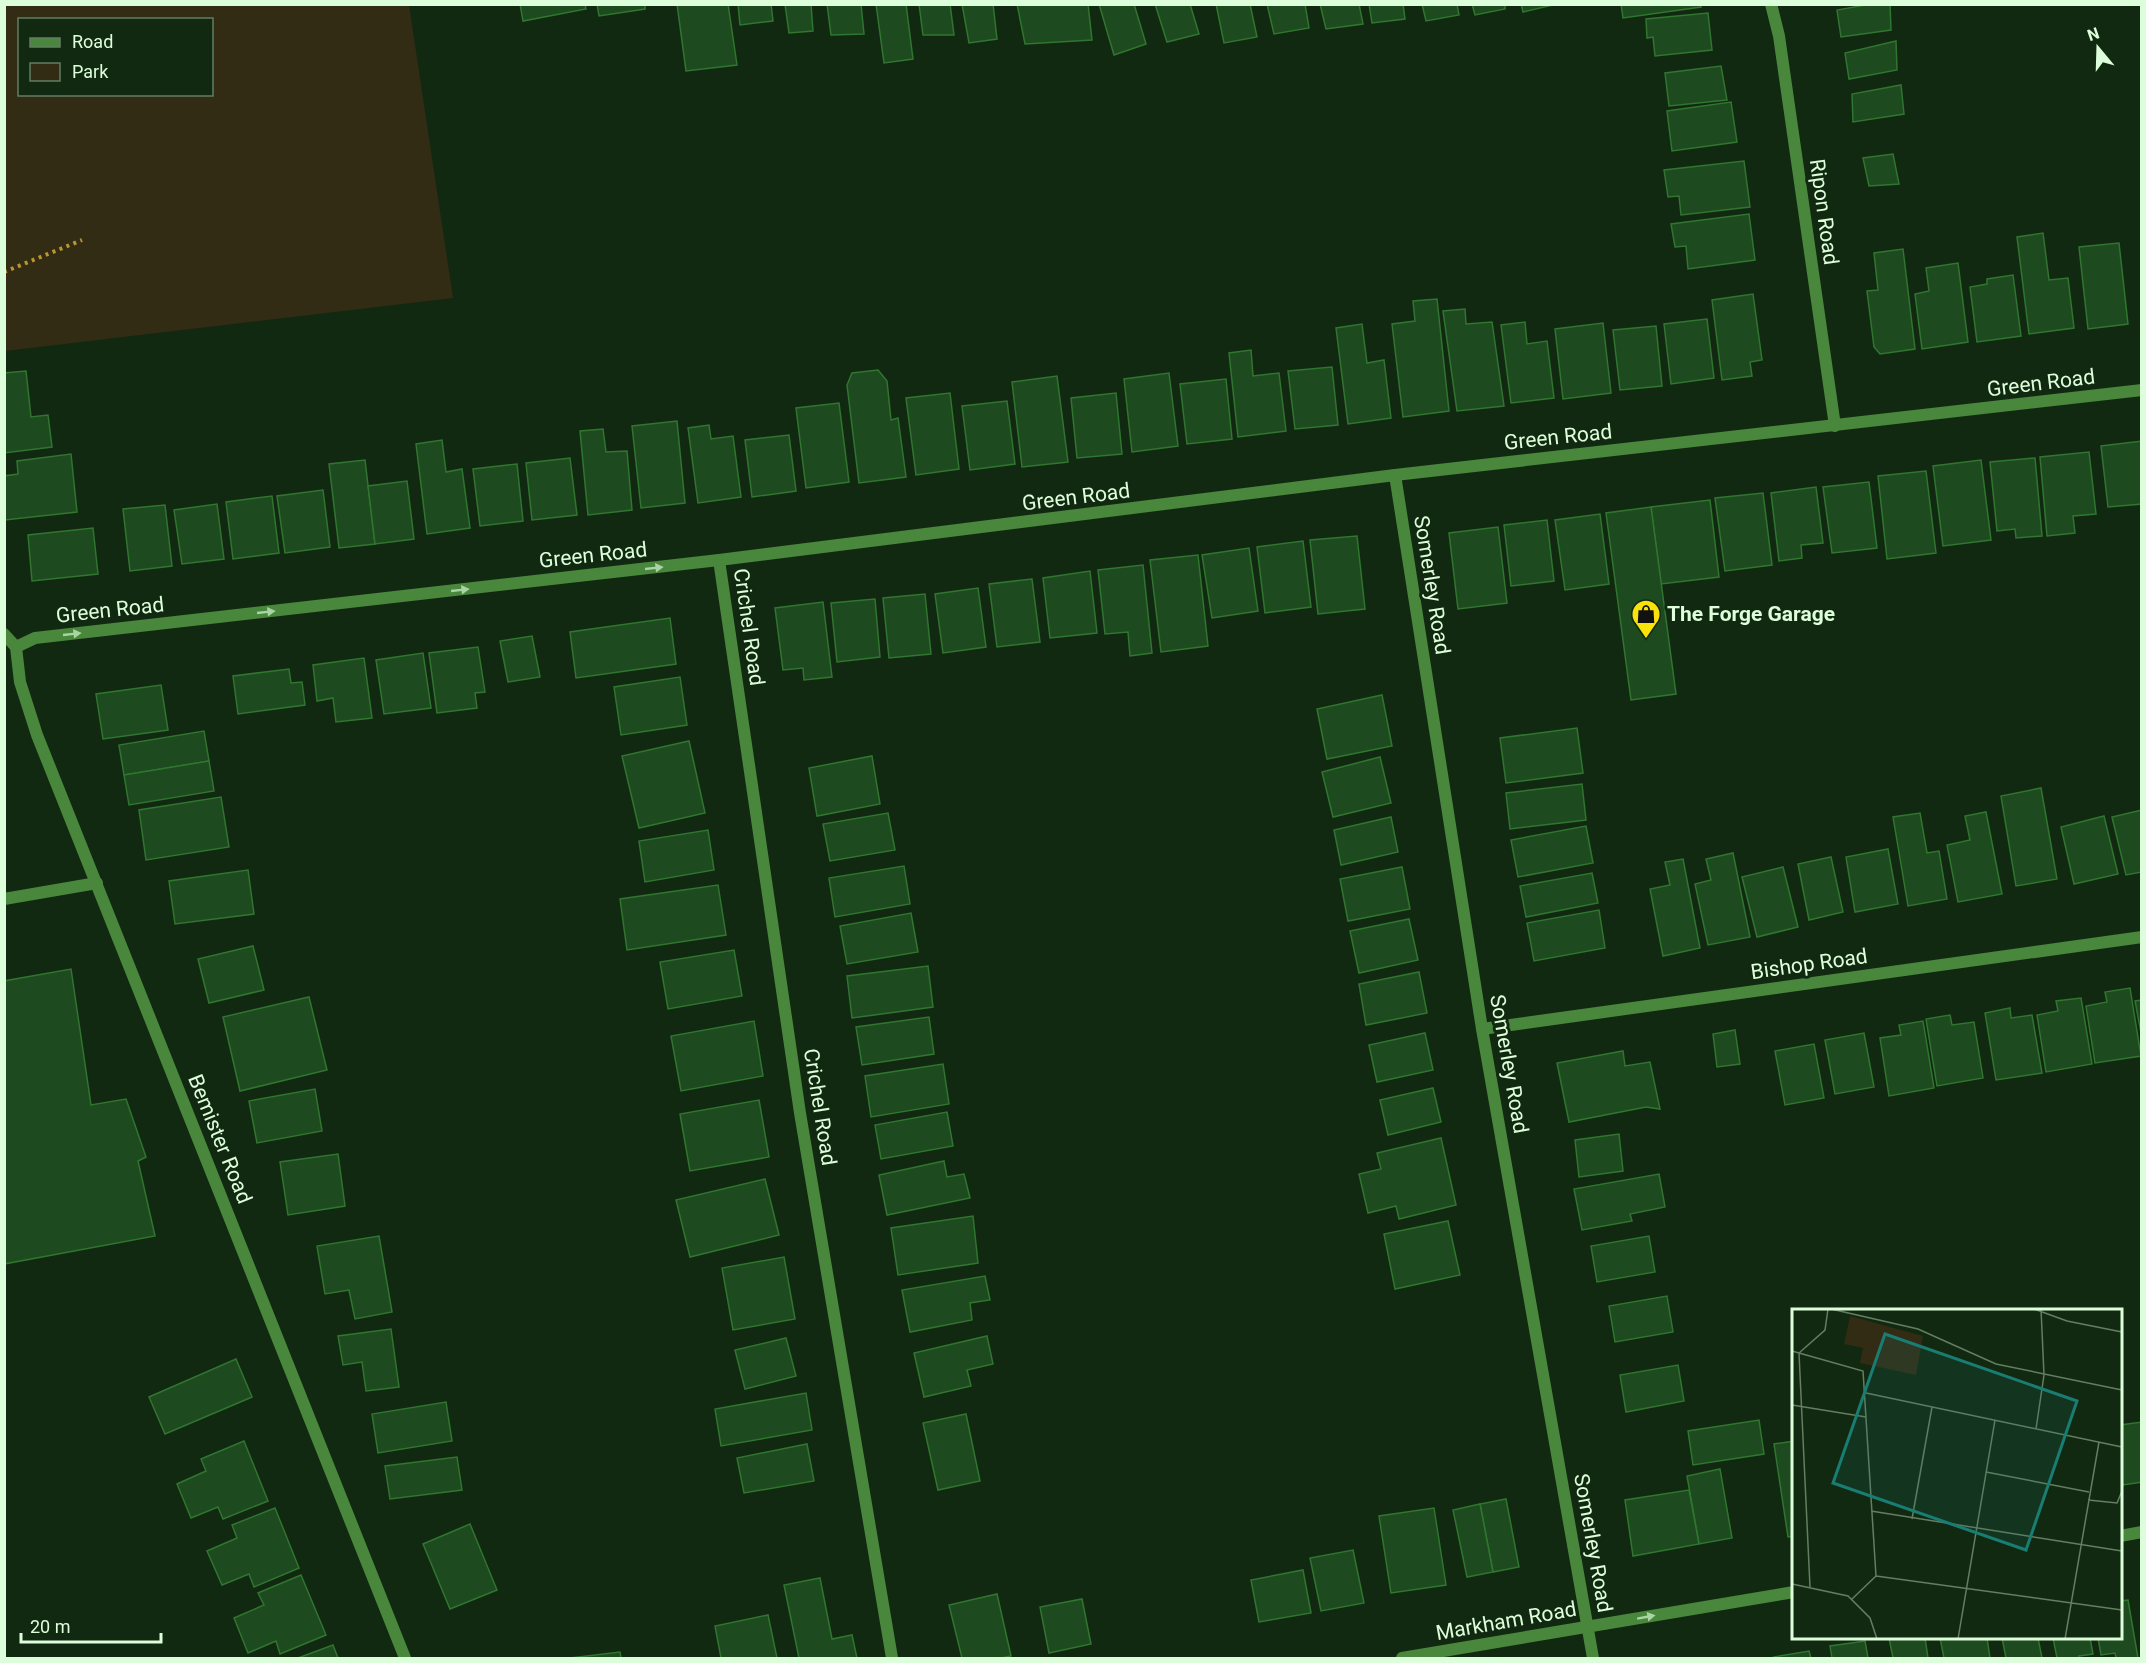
<svg xmlns="http://www.w3.org/2000/svg" width="2146" height="1663" font-family="Roboto,sans-serif">
<rect width="100%" height="100%" fill="#122911"/>
<path fill="#332c14" fill-rule="evenodd" d="M4,5H409L453,298L5,351ZM20,20H212V94H20Z"/>
<g fill="#1d4a1e" stroke="#307530" stroke-width="1.5">
<polygon points="520,4 585,4 586,9 523,21"/>
<polygon points="597,4 645,4 645,9 599,16"/>
<polygon points="677,4 728,4 737,65 686,71"/>
<polygon points="738,4 771,4 773,21 740,25"/>
<polygon points="785,4 811,4 813,31 789,33"/>
<polygon points="827,4 861,4 864,34 831,35"/>
<polygon points="876,4 906,4 913,59 884,63"/>
<polygon points="919,4 950,4 954,35 923,35"/>
<polygon points="962,4 993,4 997,39 969,43"/>
<polygon points="1017,4 1088,4 1092,40 1025,44"/>
<polygon points="1099,4 1134,4 1146,44 1114,55"/>
<polygon points="1155,4 1190,4 1199,34 1167,42"/>
<polygon points="1216,4 1250,4 1257,37 1224,43"/>
<polygon points="1267,4 1305,4 1309,28 1274,34"/>
<polygon points="1320,4 1359,4 1363,24 1326,29"/>
<polygon points="1369,4 1403,4 1405,19 1372,23"/>
<polygon points="1422,4 1457,4 1459,15 1426,21"/>
<polygon points="1472,4 1505,4 1505,9 1475,15"/>
<polygon points="1521,4 1553,4 1553,5 1523,12"/>
<polygon points="1621,4 1701,4 1701,7 1623,18"/>
<polygon points="1871,4 1890,4 1891,30 1841,37 1837,10"/>
<polygon points="1708,13 1712,50 1655,56 1653,37 1647,38 1646,19"/>
<polygon points="1896,41 1897,70 1849,79 1845,53"/>
<polygon points="1721,66 1727,100 1669,106 1665,73"/>
<polygon points="1901,85 1904,114 1853,122 1852,94"/>
<polygon points="1731,102 1737,142 1672,151 1667,111"/>
<polygon points="1893,154 1899,184 1869,186 1863,158"/>
<polygon points="1744,161 1750,207 1681,215 1679,196 1668,197 1664,170"/>
<polygon points="1749,214 1755,260 1688,269 1686,246 1675,247 1671,224"/>
<polygon points="2043,233 2049,280 2068,278 2074,328 2029,334 2017,237"/>
<polygon points="2119,243 2128,324 2088,329 2079,247"/>
<polygon points="1903,249 1915,349 1880,354 1874,347 1867,291 1878,290 1874,253"/>
<polygon points="1958,263 1968,342 1922,349 1915,294 1929,291 1926,268"/>
<polygon points="2013,275 2021,336 1977,342 1970,287 1987,284 1987,279"/>
<polygon points="1753,294 1762,360 1750,362 1752,376 1722,380 1712,300"/>
<polygon points="1437,299 1449,411 1403,417 1392,324 1415,321 1413,301"/>
<polygon points="1465,309 1466,324 1492,322 1504,406 1457,411 1443,311"/>
<polygon points="1707,319 1714,378 1671,384 1664,324"/>
<polygon points="1525,322 1527,344 1547,341 1554,398 1511,403 1501,325"/>
<polygon points="1603,323 1611,393 1563,399 1555,329"/>
<polygon points="1362,324 1367,363 1384,360 1391,418 1348,424 1336,328"/>
<polygon points="1656,326 1662,386 1620,390 1613,330"/>
<polygon points="1251,350 1253,376 1279,373 1286,431 1238,437 1229,353"/>
<polygon points="1332,367 1338,425 1295,429 1288,371"/>
<polygon points="878,370 887,381 891,420 898,418 906,477 859,483 847,385 852,373"/>
<polygon points="26,371 31,417 48,415 52,447 4,453 4,373"/>
<polygon points="1169,373 1178,446 1132,452 1124,379"/>
<polygon points="1057,376 1068,462 1022,467 1012,382"/>
<polygon points="1226,379 1232,439 1187,444 1180,384"/>
<polygon points="950,393 959,469 916,475 906,398"/>
<polygon points="1116,393 1122,454 1077,458 1071,398"/>
<polygon points="1007,401 1015,464 970,470 962,406"/>
<polygon points="839,403 849,482 806,488 796,408"/>
<polygon points="677,421 685,503 641,508 632,426"/>
<polygon points="709,425 711,439 733,436 741,497 698,503 688,428"/>
<polygon points="603,429 606,452 627,451 632,510 588,515 580,431"/>
<polygon points="789,435 796,491 752,497 745,440"/>
<polygon points="442,440 446,472 462,469 470,528 427,534 416,444"/>
<polygon points="2142,441 2142,504 2108,507 2101,446"/>
<polygon points="2089,452 2096,514 2073,516 2075,533 2047,536 2040,457"/>
<polygon points="71,454 77,512 5,520 4,476 18,474 17,461"/>
<polygon points="570,458 577,515 532,520 526,463"/>
<polygon points="2035,458 2042,536 2016,538 2015,529 1997,531 1990,462"/>
<polygon points="365,460 375,544 339,548 329,464"/>
<polygon points="1981,460 1991,540 1943,546 1933,466"/>
<polygon points="517,464 523,521 480,526 473,469"/>
<polygon points="1926,471 1936,553 1887,559 1878,476"/>
<polygon points="407,481 414,539 375,544 368,486"/>
<polygon points="1869,482 1877,548 1832,553 1823,487"/>
<polygon points="1816,487 1823,543 1801,545 1802,558 1779,561 1771,493"/>
<polygon points="323,490 330,547 285,553 277,496"/>
<polygon points="1763,493 1772,565 1725,571 1715,498"/>
<polygon points="272,496 279,553 233,559 226,502"/>
<polygon points="1710,500 1719,577 1661,584 1651,507"/>
<polygon points="217,504 224,559 182,564 174,510"/>
<polygon points="165,505 172,566 130,571 123,509"/>
<polygon points="1651,507 1676,694 1631,700 1606,513"/>
<polygon points="1600,514 1609,584 1565,590 1555,520"/>
<polygon points="1547,520 1554,581 1511,586 1504,525"/>
<polygon points="1498,527 1507,603 1458,609 1449,533"/>
<polygon points="93,528 98,574 32,581 28,535"/>
<polygon points="1357,536 1365,609 1318,614 1310,540"/>
<polygon points="1303,541 1311,607 1265,613 1257,547"/>
<polygon points="1249,548 1258,611 1212,618 1202,555"/>
<polygon points="1198,555 1208,646 1161,652 1150,560"/>
<polygon points="1143,565 1152,653 1130,656 1128,632 1105,634 1098,570"/>
<polygon points="1090,571 1097,633 1050,638 1043,578"/>
<polygon points="1032,579 1040,642 997,647 989,584"/>
<polygon points="978,588 986,647 943,653 935,594"/>
<polygon points="925,594 931,654 889,658 883,598"/>
<polygon points="875,599 880,657 837,662 831,603"/>
<polygon points="823,602 832,677 804,680 803,668 783,670 775,608"/>
<polygon points="670,618 676,664 576,678 570,632"/>
<polygon points="532,636 540,677 508,682 500,641"/>
<polygon points="478,647 485,692 475,693 477,708 437,713 429,653"/>
<polygon points="423,653 431,708 384,714 376,660"/>
<polygon points="364,658 372,718 336,722 333,698 317,701 313,665"/>
<polygon points="289,669 291,683 302,682 305,705 238,714 233,676"/>
<polygon points="680,677 687,725 621,735 614,687"/>
<polygon points="161,685 168,730 103,739 96,694"/>
<polygon points="1382,695 1392,746 1327,759 1317,709"/>
<polygon points="1577,728 1583,773 1506,783 1500,738"/>
<polygon points="204,731 209,761 124,775 119,745"/>
<polygon points="689,741 705,813 639,828 622,756"/>
<polygon points="872,756 880,804 817,816 809,768"/>
<polygon points="1380,757 1391,803 1333,817 1322,772"/>
<polygon points="209,761 214,791 129,805 124,775"/>
<polygon points="1582,784 1586,820 1510,829 1506,793"/>
<polygon points="2041,788 2057,879 2016,886 2001,796"/>
<polygon points="221,797 229,847 146,860 139,810"/>
<polygon points="2142,810 2142,872 2126,875 2112,817"/>
<polygon points="1986,812 2002,894 1958,902 1947,845 1970,840 1965,816"/>
<polygon points="888,813 895,850 830,861 823,824"/>
<polygon points="1920,813 1927,853 1939,851 1947,899 1908,906 1893,817"/>
<polygon points="2104,816 2118,874 2074,884 2061,827"/>
<polygon points="1391,817 1398,852 1341,865 1334,830"/>
<polygon points="1586,826 1593,863 1518,877 1511,840"/>
<polygon points="708,830 714,870 645,882 639,841"/>
<polygon points="1888,849 1898,904 1855,912 1846,857"/>
<polygon points="1733,853 1750,937 1708,945 1695,884 1711,880 1706,859"/>
<polygon points="1831,857 1843,912 1809,920 1798,864"/>
<polygon points="1683,859 1700,948 1663,956 1650,889 1670,885 1665,862"/>
<polygon points="904,866 910,904 835,917 829,878"/>
<polygon points="1402,867 1410,909 1348,921 1340,879"/>
<polygon points="1783,867 1798,927 1757,937 1742,877"/>
<polygon points="248,870 254,914 175,924 169,881"/>
<polygon points="1592,873 1598,903 1526,917 1520,886"/>
<polygon points="718,885 726,935 627,950 620,899"/>
<polygon points="1599,910 1605,948 1534,961 1527,923"/>
<polygon points="911,913 918,952 847,964 840,926"/>
<polygon points="1409,919 1418,960 1359,973 1350,931"/>
<polygon points="253,946 264,990 209,1003 198,959"/>
<polygon points="734,950 742,996 668,1009 660,962"/>
<polygon points="928,966 933,1007 852,1018 847,976"/>
<polygon points="71,969 91,1105 126,1099 146,1157 138,1161 155,1236 4,1264 4,981"/>
<polygon points="1419,972 1427,1013 1366,1025 1359,984"/>
<polygon points="2130,988 2141,1056 2095,1063 2086,1006 2107,1002 2105,992"/>
<polygon points="309,997 327,1070 240,1091 223,1017"/>
<polygon points="2081,998 2092,1064 2046,1072 2037,1015 2058,1011 2056,1001"/>
<polygon points="2142,1000 2142,1038 2135,1001"/>
<polygon points="2010,1008 2011,1018 2032,1015 2042,1073 1996,1080 1985,1013"/>
<polygon points="1950,1015 1952,1025 1974,1022 1983,1078 1937,1086 1926,1019"/>
<polygon points="929,1017 934,1054 862,1065 856,1027"/>
<polygon points="754,1021 763,1076 681,1091 671,1036"/>
<polygon points="1923,1021 1934,1088 1889,1096 1880,1038 1901,1035 1899,1025"/>
<polygon points="1735,1030 1740,1064 1717,1067 1713,1034"/>
<polygon points="1425,1033 1433,1070 1377,1082 1369,1045"/>
<polygon points="1864,1033 1874,1087 1835,1094 1825,1040"/>
<polygon points="1814,1044 1824,1098 1785,1105 1775,1051"/>
<polygon points="1623,1051 1625,1066 1650,1062 1660,1109 1646,1107 1569,1122 1557,1063"/>
<polygon points="943,1064 949,1104 871,1117 865,1076"/>
<polygon points="1433,1088 1441,1122 1388,1135 1380,1100"/>
<polygon points="315,1089 322,1131 257,1143 249,1101"/>
<polygon points="759,1100 769,1157 690,1171 680,1114"/>
<polygon points="947,1112 953,1146 881,1159 875,1125"/>
<polygon points="1619,1134 1623,1171 1579,1177 1575,1140"/>
<polygon points="1441,1138 1456,1205 1399,1219 1396,1206 1368,1213 1359,1174 1381,1169 1377,1153"/>
<polygon points="338,1154 345,1206 288,1215 280,1162"/>
<polygon points="944,1161 947,1177 964,1174 970,1198 887,1215 879,1175"/>
<polygon points="1659,1174 1665,1207 1630,1214 1632,1221 1582,1230 1574,1189"/>
<polygon points="765,1179 779,1235 690,1257 676,1200"/>
<polygon points="973,1216 978,1263 898,1275 891,1228"/>
<polygon points="1448,1221 1460,1275 1395,1289 1384,1234"/>
<polygon points="379,1236 392,1312 355,1319 349,1290 325,1294 317,1246"/>
<polygon points="1649,1236 1655,1272 1597,1282 1591,1246"/>
<polygon points="784,1257 795,1319 733,1330 722,1268"/>
<polygon points="985,1276 990,1300 970,1303 972,1320 910,1332 902,1290"/>
<polygon points="1667,1296 1673,1332 1615,1342 1609,1306"/>
<polygon points="391,1329 399,1387 366,1391 362,1362 343,1365 338,1336"/>
<polygon points="987,1336 993,1364 967,1370 971,1386 924,1397 914,1353"/>
<polygon points="786,1338 796,1376 745,1389 735,1350"/>
<polygon points="236,1359 252,1397 165,1434 149,1397"/>
<polygon points="1678,1365 1684,1401 1626,1412 1620,1375"/>
<polygon points="806,1393 812,1430 721,1446 715,1409"/>
<polygon points="446,1402 452,1441 378,1453 372,1414"/>
<polygon points="966,1414 980,1481 938,1490 923,1423"/>
<polygon points="1759,1420 1764,1454 1693,1465 1688,1431"/>
<polygon points="2142,1422 2142,1482 2123,1485 2120,1470 2120,1425"/>
<polygon points="244,1441 268,1501 223,1519 218,1507 191,1518 177,1484 206,1471 201,1459"/>
<polygon points="1794,1441 1794,1536 1788,1537 1774,1444"/>
<polygon points="807,1444 814,1481 744,1493 737,1458"/>
<polygon points="457,1457 462,1490 390,1499 385,1466"/>
<polygon points="1720,1469 1732,1538 1699,1544 1687,1476"/>
<polygon points="1689,1490 1699,1544 1633,1556 1625,1500"/>
<polygon points="1506,1499 1519,1567 1493,1572 1480,1504"/>
<polygon points="1480,1504 1493,1572 1467,1577 1453,1510"/>
<polygon points="275,1508 299,1568 254,1587 249,1574 222,1585 207,1551 237,1538 232,1525"/>
<polygon points="1434,1508 1446,1585 1391,1593 1379,1516"/>
<polygon points="470,1524 497,1590 450,1609 423,1544"/>
<polygon points="1353,1550 1364,1603 1321,1611 1310,1558"/>
<polygon points="1303,1570 1311,1613 1259,1622 1251,1580"/>
<polygon points="301,1575 326,1635 280,1654 276,1641 248,1653 234,1618 264,1605 258,1593"/>
<polygon points="820,1578 832,1639 852,1635 857,1658 799,1658 784,1585"/>
<polygon points="997,1594 1011,1656 1001,1658 962,1658 949,1605"/>
<polygon points="1082,1599 1091,1644 1049,1653 1040,1607"/>
<polygon points="2128,1600 2138,1658 2116,1658 2115,1653 2101,1655 2098,1638 2120,1638 2120,1601"/>
<polygon points="768,1615 777,1658 721,1658 715,1626"/>
<polygon points="1889,1638 1925,1638 1928,1658 1893,1658"/>
<polygon points="1940,1638 1987,1638 1990,1658 1944,1658"/>
<polygon points="2002,1638 2038,1638 2042,1658 2006,1658"/>
<polygon points="2053,1638 2090,1638 2093,1654 2079,1656 2079,1658 2057,1658"/>
<polygon points="1865,1641 1868,1658 1832,1658 1830,1646"/>
<polygon points="333,1645 338,1658 298,1658"/>
<polygon points="1809,1651 1811,1658 1775,1658 1774,1657"/>
<polygon points="620,1652 621,1658 570,1658"/>
</g>
<g fill="none" stroke-linecap="round" stroke-linejoin="round">
<polyline stroke="#b99633" stroke-width="4" stroke-dasharray="3 4.5" stroke-linecap="butt" points="4,272 82,240"/>
<g stroke="#49873d" stroke-width="12">
<polyline points="1771,4 1779,36 1835,426"/>
<polyline points="1395,475 1482,1029 1593,1658"/>
<polyline points="719,560 800,1113 892,1658"/>
<polyline points="4,634 16,647 20,682 37,735 405,1658"/>
<polyline points="16,647 35,638 719,560 1395,475 2142,390"/>
<polyline points="4,899 97,883"/>
<polyline points="1482,1029 2142,937"/>
<polyline points="2120,1536 2142,1532"/>
<polyline points="1402,1658 1794,1592"/>
</g>
</g>
<defs><path id="oneway-solid" d="M-6-.8H1V-3.2L6.5 0L1 3.2V.8H-6Z" transform="scale(1.5)"/></defs>
<g fill="#a9d4a3">
<use href="#oneway-solid" transform="translate(654 568) rotate(-6)"/>
<use href="#oneway-solid" transform="translate(460 590) rotate(-6)"/>
<use href="#oneway-solid" transform="translate(266 612) rotate(-6)"/>
<use href="#oneway-solid" transform="translate(72 634) rotate(-6)"/>
<use href="#oneway-solid" transform="translate(1646 1617) rotate(-10)"/>
</g>
<defs>
<g id="shop-pin" transform="scale(1.5)"><path d="M0 17L-7.5 6A9.5 9.5 0 1 1 7.5 6Z" fill="#f9e20b" stroke="#122911"/><path d="M-5-2.5h2.3a2.7 3.5 0 0 1 5.4 0H5L5.5 6h-11ZM-1.5-2.5h3a1.5 2.3 0 0 0-3 0Z" fill="#111"/></g>
</defs>
<g fill-rule="evenodd">
<use href="#shop-pin" x="1646" y="614"/>
</g>
<g text-anchor="middle" dominant-baseline="central" stroke-width="6" stroke-linejoin="round" paint-order="stroke">
<g font-size="21" fill="#ddfeda" stroke="#122911">
<text transform="translate(1824 212) rotate(82)">Ripon Road</text>
<text transform="translate(2041 383) rotate(-7)">Green Road</text>
<text transform="translate(1558 437) rotate(-6)">Green Road</text>
<text transform="translate(1076 497) rotate(-7)">Green Road</text>
<text transform="translate(593 555) rotate(-6)">Green Road</text>
<text transform="translate(1432 585) rotate(81)">Somerley Road</text>
<text transform="translate(110 610) rotate(-6)">Green Road</text>
<text transform="translate(749 627) rotate(82)">Crichel Road</text>
<text transform="translate(1809 964) rotate(-8)">Bishop Road</text>
<text transform="translate(1509 1064) rotate(80)">Somerley Road</text>
<text transform="translate(820 1107) rotate(81)">Crichel Road</text>
<text transform="translate(220 1139) rotate(68)">Bemister Road</text>
<text transform="translate(1593 1543) rotate(80)">Somerley Road</text>
<text transform="translate(1506 1621) rotate(-10)">Markham Road</text>
</g>
<g font-size="21" font-weight="bold" fill="#ddfeda" stroke="#122911" text-anchor="start">
<text x="1667" y="614">The Forge Garage</text>
</g>
</g>
<g transform="translate(1792 1309)">
<rect width="330" height="330" fill="#122911"/>
<path d="M58,7L131,27L124,66L68,54L71,39L52,35Z" fill="#332c14"/>
<path fill="none" stroke="#637e61" stroke-width="1.5" d="M39,0L126,20L204,55L330,81M242,0L275,12L330,23M0,42L71,62L84,267M74,84L330,138M0,96L74,108M244,120L252,66L249,0M194,163L297,183M296,191L325,194L330,182M79,202L330,242M120,210L140,98M84,267L330,301M0,275L56,287L78,309L85,330M18,278L7,44L33,21L36,0M60,290L84,267M166,330L203,111M273,330L307,133"/>
<path fill="#197d73" fill-opacity="0.15" stroke="#197d73" stroke-width="3" d="M93,25L285,92L234,241L41,174Z"/>
<rect width="330" height="330" fill="none" stroke="#ddfeda" stroke-width="3"/>
</g>
<rect width="2146" height="1663" fill="none" stroke="#ddfeda" stroke-width="12"/>
<rect x="18" y="18" width="195" height="78" fill="#122911" stroke="#637e61" stroke-width="1.5"/>
<rect x="30" y="38" width="30" height="9" fill="#49873d" stroke="#637e61" stroke-width="1.5"/>
<text x="72" y="48" font-size="18" fill="#ddfeda">Road</text>
<rect x="30" y="63" width="30" height="18" fill="#332c14" stroke="#637e61" stroke-width="1.5"/>
<text x="72" y="78" font-size="18" fill="#ddfeda">Park</text>
<g transform="translate(2098 48) rotate(341)" stroke="#122911" stroke-width="4.5" paint-order="stroke">
<path d="M0-4.5L10 22L0 15L-10 22Z" fill="#ddfeda"/>
<text y="-9" font-size="16" font-weight="bold" text-anchor="middle" fill="#ddfeda">N</text>
</g>
<path d="M21 1633v9h140v-9" fill="none" stroke="#ddfeda" stroke-width="3"/>
<text x="30" y="1633" font-size="18" fill="#ddfeda" stroke="#122911" stroke-width="4.5" paint-order="stroke">20 m</text>
</svg>
